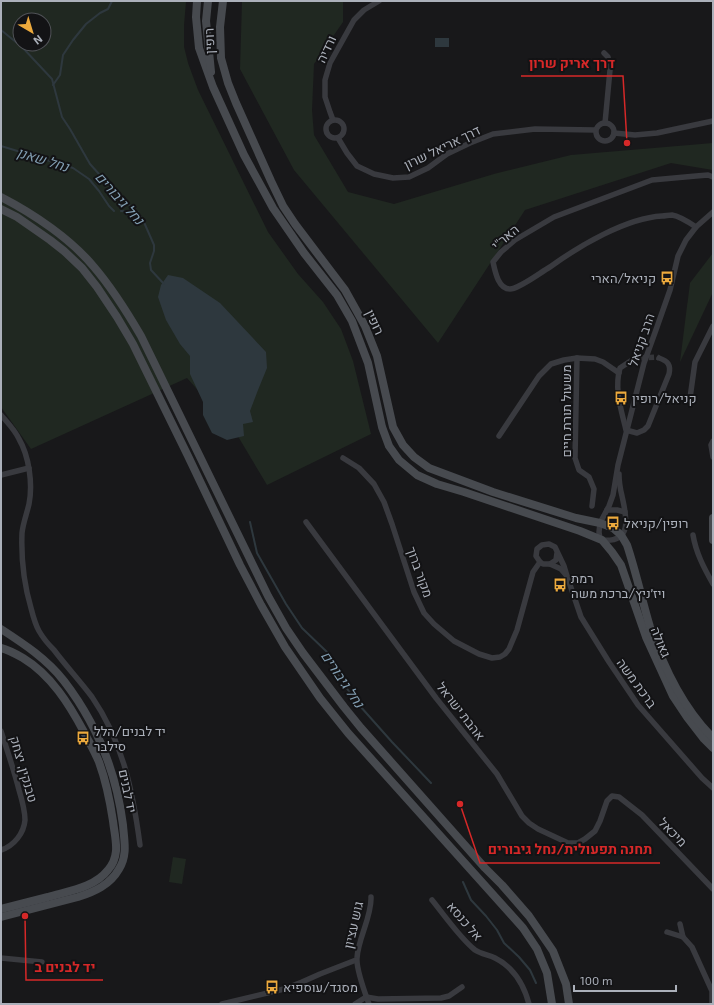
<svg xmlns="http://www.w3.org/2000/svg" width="714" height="1005" font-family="'Exo 2',Heebo,sans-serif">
<rect width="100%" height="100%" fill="#18181a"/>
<g fill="#202821" fill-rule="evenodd">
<path d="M1,1H186L184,25V47L188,63L198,90L268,232L298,274L323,302L341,329L353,361L371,434L267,485L236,433L187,378L31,449L1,407ZM20,20H44V44H20Z"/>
<polygon points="242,1 343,1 343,22 314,64 312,110 314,135 348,192 394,204 494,174 571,155 713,143 713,170 671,163 525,210 438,343 294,170 240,69"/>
<polygon points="713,253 713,292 680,362 690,283"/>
<polygon points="173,857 186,859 182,884 169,882"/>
</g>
<g fill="#2e383e">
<rect x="435" y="38" width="14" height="9"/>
<polygon points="168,275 183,278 220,303 266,352 267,368 258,390 250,411 253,422 243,424 244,436 227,440 212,433 203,415 203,402 190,374 190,356 180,344 166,320 158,297 161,285"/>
</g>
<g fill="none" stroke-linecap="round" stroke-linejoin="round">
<g stroke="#2e383e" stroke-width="2">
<polyline points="1,30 22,47 52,79 62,117 70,129 90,164 117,194 138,213 143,220 154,245 154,251 150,263 151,270 164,284"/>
<polyline points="53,85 60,75 63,55 73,40 86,24 100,13 108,9 112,1"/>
<polyline points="1,146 73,168 89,179 99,191 109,206 114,211"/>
<polyline points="121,211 138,212"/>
<polyline points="250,522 257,553 286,604 302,628 327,652 342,682 360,706 392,742 431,783"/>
<polyline points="463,882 471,900 486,916 497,930 504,943 519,957 530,970 536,983"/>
</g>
<polyline stroke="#35363a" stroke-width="5.5" stroke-dasharray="5.5 3" stroke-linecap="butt" points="632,360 637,358 657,357 659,358"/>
<g stroke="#393a3f" stroke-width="5.5">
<polyline points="604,53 608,57 610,70 605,123"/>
<circle cx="335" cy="129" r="9"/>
<polyline points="333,120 330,112 325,97 325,80 330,63 354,20 364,10 379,1"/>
<circle cx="605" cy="132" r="9"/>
<polyline points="614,133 635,135 657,133 713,121"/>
<polyline points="338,138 347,153 357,166 374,174 393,178 409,177 428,168 447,154 470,143 493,134 535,129 595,130"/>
<path d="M696,227C690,223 679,216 672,215C669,215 665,216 662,216C626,218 579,246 550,267C541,272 519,289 510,289C498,289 495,271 493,262L501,252L515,240L554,217L652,180L696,176L708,175L713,177"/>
<polyline points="577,358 575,458 579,470 589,477 594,489 592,506"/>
<path d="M632,360L620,368C614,389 621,409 626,430L637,433L644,430L648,426L669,374C671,365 668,361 659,358"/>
<polyline points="690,398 695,362 713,326"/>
<path d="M1,415C7,422 15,430 19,439C29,456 33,484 29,504C27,513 23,523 22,533C21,558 24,584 31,608C33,616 35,624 39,631C43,638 48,644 54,650C66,666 80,681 92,697C123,742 133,792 140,845"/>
<polyline points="499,436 539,376 551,364 564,360 577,358 595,359 603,362 619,373"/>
<polyline points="713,441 711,445 713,457"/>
<polyline points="343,458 359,468 374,484 384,502 392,524 414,592 424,613 434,624 454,641 479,654 492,658 500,657 505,654 509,649 517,630 533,572 540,562"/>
<polyline points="1,475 29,468"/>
<polyline points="607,510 617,510 625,512"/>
<polyline points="306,522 436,698 497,774 522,816 529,823 538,829 568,843 578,843 585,839 595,831 600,821 607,801 612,796 619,797 642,815 713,889"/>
<path d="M693,535C696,553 704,568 713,584"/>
<polyline points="600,539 599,532 600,523 609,506 613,495 618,465 644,363 657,327 670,290 678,256 686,240 696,227 713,212"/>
<path d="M602,540C634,543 626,515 622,496C620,488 619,481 619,474"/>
<polyline points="557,553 556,560 550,564 543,564 540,562 536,556 537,549 542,545 549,544 555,547 564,566 567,576 581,617 609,662 638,705 702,778 713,788"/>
<polyline points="550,564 561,569 566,575"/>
<path d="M1,731C7,750 14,770 19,790C22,800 25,810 25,820C24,833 14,846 1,850"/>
<path d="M432,900C445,916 460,938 475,950C481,954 489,955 495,958C513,967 524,985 529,1004"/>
<polyline points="680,924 683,937 692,947 712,991 712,1004"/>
<polyline points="667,932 683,937"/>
<polyline points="1,958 42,962"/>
<polyline points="222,1004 284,989 302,982 320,974 356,960"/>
<polyline points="355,1004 366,997 378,999 441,998 449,996 462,987"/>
<path d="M369,1004C365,993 356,969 357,958C358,939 372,916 371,897"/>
</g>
<g stroke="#474a4f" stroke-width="8">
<polyline points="197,1 196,17 199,48 213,87 244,155 273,208 304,253 337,295 352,321 368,363 382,427 389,446 399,460 417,475 437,484 464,492 580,531 602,540 612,552 621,565 646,637 673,696 687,717 704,739 713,748"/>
<polyline points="208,1 206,21 211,72"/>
<path d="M223,1L220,27L221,58L228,83L236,103L271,181L283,206L295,224L345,290L365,326L377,356L393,427L403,445L414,457L429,468L493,492L576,518L600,523L608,526L613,528L621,535L627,545C636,572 642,600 650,627C663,666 684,709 713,738"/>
<path d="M1,197C34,214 71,239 94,267C112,288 127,312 141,336L268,596L286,628L303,653L344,707L361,728L485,868L502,885L529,916L553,951L566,984L569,1004"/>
<polyline points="1,209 17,217 50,240 64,251 82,268 97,287 117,317 133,344 188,456 240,565 261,605 285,647 320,698 348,733 523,928 537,949 547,973 552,1004"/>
<polyline points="713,518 713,540"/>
<path d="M1,629C24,644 47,659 64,681C97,724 116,770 123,825C124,840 128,855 119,869C110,885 94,892 78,897L1,917"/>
<path d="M1,648C9,650 16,654 23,658C51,675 69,704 84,732C89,742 95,752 99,762C106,781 110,801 113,821C115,839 121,855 108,870C94,888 68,891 48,897C32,901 17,905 1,909"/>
</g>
</g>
<defs>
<g id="bus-bare" transform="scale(1.08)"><path d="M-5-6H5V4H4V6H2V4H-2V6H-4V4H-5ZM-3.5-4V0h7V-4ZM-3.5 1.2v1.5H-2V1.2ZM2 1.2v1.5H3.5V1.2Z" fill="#edaa3d" stroke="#131315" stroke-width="2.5" paint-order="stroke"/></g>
</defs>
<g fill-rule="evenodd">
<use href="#bus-bare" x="667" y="278"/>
<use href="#bus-bare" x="621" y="398"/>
<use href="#bus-bare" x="613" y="523"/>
<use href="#bus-bare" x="560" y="585"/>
<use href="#bus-bare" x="83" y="738"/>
<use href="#bus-bare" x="272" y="987"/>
</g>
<g text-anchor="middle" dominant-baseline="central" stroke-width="4" stroke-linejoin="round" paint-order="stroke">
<g font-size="13" fill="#abb0ba" stroke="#131315">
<text transform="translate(209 41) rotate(-92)">רופין</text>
<text transform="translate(326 49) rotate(-65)">ורדיה</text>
<text transform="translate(442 147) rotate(-26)">דרך אריאל שרון</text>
<text transform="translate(505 237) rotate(-40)">האר"י</text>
<text transform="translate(375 322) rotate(65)">רופין</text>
<text transform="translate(641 340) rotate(-71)">הרב קניאל</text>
<text transform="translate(566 411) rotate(-90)">משעול תורת חיים</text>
<text transform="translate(420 572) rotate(70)">מקור ברוך</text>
<text transform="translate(661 642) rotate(68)">גאולה</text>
<text transform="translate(637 683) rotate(54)">ברכת משה</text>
<text transform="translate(461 711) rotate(52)">אהבת ישראל</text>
<text transform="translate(24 769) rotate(74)">טבנקין, יצחק</text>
<text transform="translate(128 791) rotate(78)">יד לבנים</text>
<text transform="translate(673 832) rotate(46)">מיכאל</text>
<text transform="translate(465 921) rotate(49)">אל כנסא</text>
<text transform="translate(353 925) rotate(-77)">גוש עציון</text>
</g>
<g font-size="13" fill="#abb0ba" stroke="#131315" text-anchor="start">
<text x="656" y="278" text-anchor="end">קניאל/הארי</text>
<text x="632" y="398">קניאל/רופין</text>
<text x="624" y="523">רופין/קניאל</text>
<text x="571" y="578">רמת<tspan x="571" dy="15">ויז׳ניץ/ברכת משה</tspan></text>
<text x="94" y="731">יד לבנים/הלל<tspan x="94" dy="15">סילבר</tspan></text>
<text x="283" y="987">מסגד/עוספיא</text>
</g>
<g font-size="14" font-style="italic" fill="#839fb3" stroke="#131315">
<text transform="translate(43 159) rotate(17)">נחל שאנן</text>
<text transform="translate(120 198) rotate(48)">נחל גיבורים</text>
<text transform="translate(343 679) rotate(56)">נחל גיבורים</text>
</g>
</g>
<path fill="none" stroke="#d62828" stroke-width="1.5" d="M627 143L623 76H521M460 804L480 863H660M25 916L26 980H103"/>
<g fill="#d62828" stroke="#131315" stroke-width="1.5">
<circle cx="627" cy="143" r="4"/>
<circle cx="460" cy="804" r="4"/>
<circle cx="25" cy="916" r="4"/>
</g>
<g font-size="14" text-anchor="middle" font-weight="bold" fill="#d62828" stroke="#131315" stroke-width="4" stroke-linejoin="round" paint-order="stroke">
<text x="572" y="68">דרך אריק שרון</text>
<text x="570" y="854">תחנה תפעולית/נחל גיבורים</text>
<text x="65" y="972">יד לבנים ב</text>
</g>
<rect width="714" height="1005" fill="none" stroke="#abb0ba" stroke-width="4"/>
<g transform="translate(32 32) rotate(142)"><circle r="19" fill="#131315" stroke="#505257"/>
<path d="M0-3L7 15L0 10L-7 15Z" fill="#edaa3d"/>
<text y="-6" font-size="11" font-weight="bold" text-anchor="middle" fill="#abb0ba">N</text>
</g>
<path d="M574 985v6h102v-6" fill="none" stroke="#abb0ba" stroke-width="2"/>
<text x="580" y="985" font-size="12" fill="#abb0ba" stroke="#131315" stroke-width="3" paint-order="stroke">100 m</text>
</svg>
